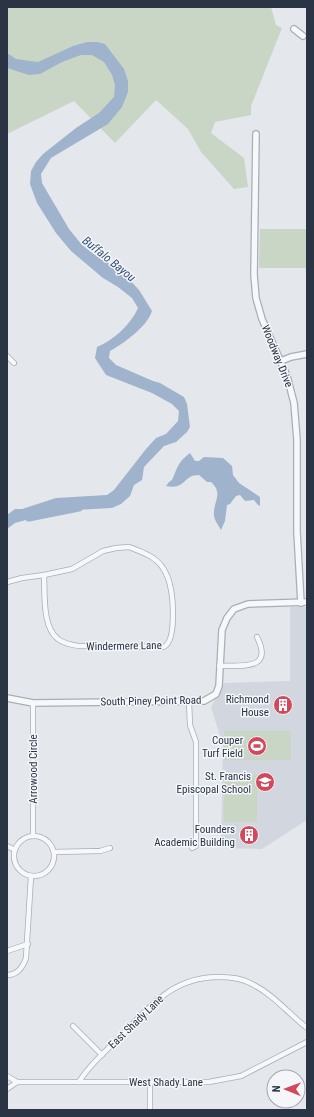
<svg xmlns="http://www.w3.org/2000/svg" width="314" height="1117" font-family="'Roboto Condensed',sans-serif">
<rect width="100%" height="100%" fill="#e4e7ec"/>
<polygon fill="#d2d6de" points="290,607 307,607 307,820 262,849 221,848 223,745 211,707 224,683 290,681"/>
<g fill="#c9d6c5">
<polygon points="7,7 271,7 276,25 282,28 251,106 251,115 215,122 211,133 244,158 248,187 234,189 201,152 188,129 156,100 115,143 74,101 7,134"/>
<polygon points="260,229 307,229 307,268 259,268"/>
<rect x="224" y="731" width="67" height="29"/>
<rect x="224" y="775" width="33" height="47"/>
</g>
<g fill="#9fb4cc">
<path d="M87,42H97L105,44L124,69L128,81V92L122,107L108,124L51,158L41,174L42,183L69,229L82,245L95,255L107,262L121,275L127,277L139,290L152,311C147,327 124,343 110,351L109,358L116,365L153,381L160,383L184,397L187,404L190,427L187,432L176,442L164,446L144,467L142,480L134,485L130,496L121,504L112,508L58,511L15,523L7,529V515L15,509H22L56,498L107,495L114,490L146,449L156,438L166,434L178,421L179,411L172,404L152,393L106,375L95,358L97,347C114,340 131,324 138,308L132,298L118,287L103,278L71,251L56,233L37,203L30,184L31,171L36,162L43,154L76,128L99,113L114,97L115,85L112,75L104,62L92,55H81L62,62L40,74L29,75L7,68V53L16,59L38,62L73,46Z"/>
<path d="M190,453L195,461H199L204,457L223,458L232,466L233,475L239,483L260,497V506L257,504L254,500L245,501L240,495L236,496L230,504L227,505L225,521L221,530C219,526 214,520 214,515C213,501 224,494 211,482H207L199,475C182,475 187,490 166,486L169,482L172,480C178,467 177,463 190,453Z"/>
</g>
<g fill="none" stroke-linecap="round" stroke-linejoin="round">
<polyline stroke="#9fb4cc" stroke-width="7" points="29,518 79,508"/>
<g stroke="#a9aeb7" stroke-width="6">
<g id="minor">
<polyline points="7,356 14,363"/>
<path d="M129,547C142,552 155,556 163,568C166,573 169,580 170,585C173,597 177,643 163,647L79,646C72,645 64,644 58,639C42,627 45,594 44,575L72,569L103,551L116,548Z"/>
<polyline points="7,582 22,578 44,575"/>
<path d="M219,666C242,665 274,671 257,637"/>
<polyline points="189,702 190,725 196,742 196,846 192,848"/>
<polyline points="33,703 33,836"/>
<circle cx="34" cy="856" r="20"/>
<polyline points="7,846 15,850"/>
<polyline points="54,852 100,851 110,848"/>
<polyline points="7,951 28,944"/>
<path d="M7,975C18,975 23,967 26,958L31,876"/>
<polyline points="73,1026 102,1055"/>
<polyline points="7,1076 17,1082 209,1082 241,1076 307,1042"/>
<path d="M79,1082C89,1065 105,1052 118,1039C148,1009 171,977 218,977C228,977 241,978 250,983C272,993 289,1014 307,1028"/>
<polyline points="7,1089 17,1082"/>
<polyline points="150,1110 150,1082"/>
</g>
</g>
<g stroke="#a9aeb7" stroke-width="8">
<g id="tertiary">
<polyline points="294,29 303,36"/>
<polyline points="256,134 254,275 256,298 262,319 287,376 294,403 297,440 297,532 301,603"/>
<polyline points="281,361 291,357 307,354"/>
<polyline points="7,698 33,703 204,701 216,694 219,686 222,630 227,618 234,609 248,604 307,602"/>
</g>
</g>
<use href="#minor" stroke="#f7f8fa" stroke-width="4.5"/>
<use href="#tertiary" stroke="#f7f8fa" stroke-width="5.5"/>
</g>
<defs>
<g id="building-disc" transform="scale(1)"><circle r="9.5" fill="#d1495b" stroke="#f4f6f9"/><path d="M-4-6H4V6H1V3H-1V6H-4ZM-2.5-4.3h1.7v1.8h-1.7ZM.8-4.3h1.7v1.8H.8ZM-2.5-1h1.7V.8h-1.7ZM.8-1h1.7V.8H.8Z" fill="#fff"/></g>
<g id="stadium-disc" transform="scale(1)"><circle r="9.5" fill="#d1495b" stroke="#f4f6f9"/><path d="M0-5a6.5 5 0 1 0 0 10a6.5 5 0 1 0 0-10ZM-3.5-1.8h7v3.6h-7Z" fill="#fff"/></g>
<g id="school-disc" transform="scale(1)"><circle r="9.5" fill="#d1495b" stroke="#f4f6f9"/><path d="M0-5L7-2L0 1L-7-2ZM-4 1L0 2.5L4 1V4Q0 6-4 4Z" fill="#fff"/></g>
</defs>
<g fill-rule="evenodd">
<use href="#building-disc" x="283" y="705"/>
<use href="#stadium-disc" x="257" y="746"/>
<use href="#school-disc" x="265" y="782"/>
<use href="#building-disc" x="249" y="835"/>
</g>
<g text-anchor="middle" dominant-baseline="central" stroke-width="3" stroke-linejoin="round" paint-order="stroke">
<g font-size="11" fill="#2b3445" stroke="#f4f6f9">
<text transform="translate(277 356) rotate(68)">Woodway Drive</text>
<text transform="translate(124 646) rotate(-1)">Windermere Lane</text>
<text transform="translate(151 701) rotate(-1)">South Piney Point Road</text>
<text transform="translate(33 769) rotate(-90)">Arrowood Circle</text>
<text transform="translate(136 1022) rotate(-44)">East Shady Lane</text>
<text x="166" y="1082">West Shady Lane</text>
</g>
<g font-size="11" fill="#2b3445" stroke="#f4f6f9" text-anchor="end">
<text x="269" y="699">Richmond<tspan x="269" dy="13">House</tspan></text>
<text x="243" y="740">Couper<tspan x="243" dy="13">Turf Field</tspan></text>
<text x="251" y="776">St. Francis<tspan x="251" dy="13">Episcopal School</tspan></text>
<text x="235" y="829">Founders<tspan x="235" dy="13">Academic Building</tspan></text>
</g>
<g font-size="12" font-style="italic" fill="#34527a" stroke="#f4f6f9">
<text transform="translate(109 259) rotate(39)">Buffalo Bayou</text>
</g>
</g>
<rect width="314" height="1117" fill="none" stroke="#2b3445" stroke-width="16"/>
<g transform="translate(286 1089) rotate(271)"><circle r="19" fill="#f4f6f9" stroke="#a4a8b1"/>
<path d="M0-3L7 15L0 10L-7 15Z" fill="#d1495b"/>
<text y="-6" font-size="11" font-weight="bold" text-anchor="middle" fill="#2b3445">N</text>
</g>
</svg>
